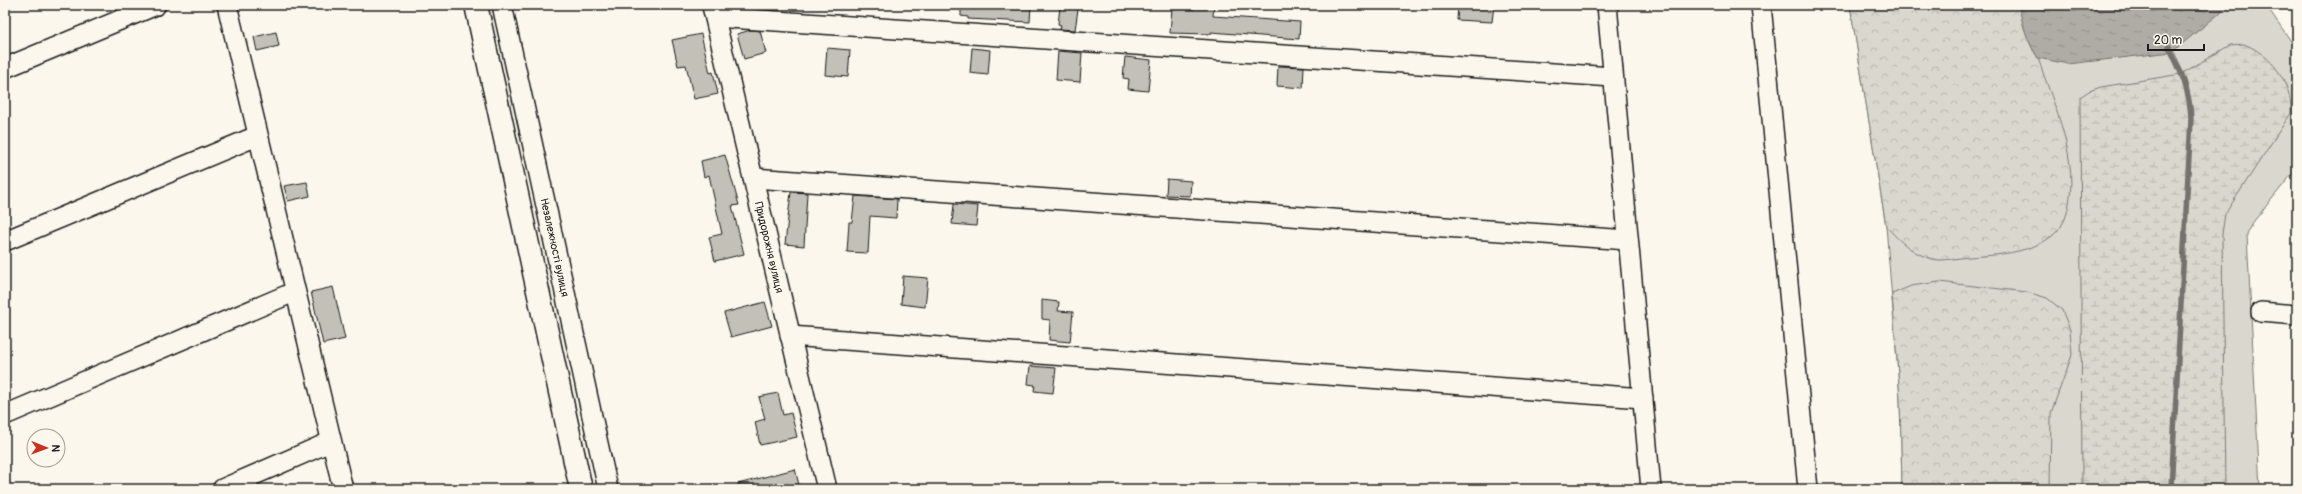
<svg xmlns="http://www.w3.org/2000/svg" width="2302" height="494" font-family="Pangolin,sans-serif">
<defs>
<pattern id="forest-crowns" width="20" height="18" patternUnits="userSpaceOnUse"><rect width="20" height="18" fill="#dad7ce"/><path d="M2 6a3 3 0 1 1 6 0M12 15a3 3 0 1 1 6 0" fill="none" stroke="#bab8b0"/></pattern>
<pattern id="wetland-marsh" width="20" height="14" patternUnits="userSpaceOnUse"><rect width="20" height="14" fill="#dad7ce"/><path d="M1 5h8M5 5V1M11 12h8M15 12V8" fill="none" stroke="#bab8b0"/></pattern>
<pattern id="water-ripples" width="26" height="14" patternUnits="userSpaceOnUse"><rect width="26" height="14" fill="#afaca5"/><path d="M2 4q2-2 4 0t4 0M15 11q2-2 4 0t4 0" fill="none" stroke="#96938d"/></pattern>
</defs>
<rect width="100%" height="100%" fill="#fbf7ec"/>
<filter id="ink" filterUnits="userSpaceOnUse"><feTurbulence type="fractalNoise" baseFrequency=".025" numOctaves="2"/><feDisplacementMap in="SourceGraphic" scale="8" xChannelSelector="R" yChannelSelector="G"/><feConvolveMatrix kernelMatrix="1 2 1 2 8 2 1 2 1" color-interpolation-filters="sRGB"/></filter>
<g filter="url(#ink)">
<polygon fill="#dad7ce" stroke="#7b7a75" points="1850,5 2266,5 2297,50 2297,168 2254,221 2247,235 2260,489 1902,489 1900,398 1886,226"/>
<g fill="url(#forest-crowns)" stroke="#7b7a75">
<path d="M1850,5H2019C2023,25 2027,41 2038,58C2054,107 2081,160 2067,213C2057,252 2001,255 1969,257C1959,258 1948,260 1939,260C1917,258 1899,241 1886,226Z"/>
<polygon points="1939,282 2027,292 2047,298 2062,310 2070,330 2072,355 2051,413 2050,489 1902,489 1900,398 1892,294 1911,286"/>
</g>
<path fill="url(#wetland-marsh)" stroke="#7b7a75" d="M2244,44C2272,55 2292,83 2291,113L2225,214L2222,234L2225,489H2082L2080,97L2089,91L2101,87L2181,74L2230,45Z"/>
<path fill="url(#water-ripples)" stroke="#74726e" d="M2019,5H2226L2220,13L2172,52L2068,64L2038,58C2027,41 2022,24 2019,5Z"/>
<g fill="none" stroke-linecap="round" stroke-linejoin="round">
<path stroke="#74726e" stroke-width="5.5" d="M2169,47C2181,70 2190,92 2191,119L2171,489"/>
</g>
<g fill="#c3c0b8" stroke="#1c1c1c">
<polygon points="961,5 1031,5 1030,22 968,19 968,17 961,16"/>
<polygon points="1195,5 1214,5 1213,16 1300,22 1299,39 1211,32 1211,34 1170,33 1172,8 1194,9"/>
<polygon points="1458,5 1494,5 1492,22 1457,20"/>
<polygon points="1060,7 1078,9 1075,30 1060,29 1061,25 1058,24"/>
<polygon points="751,30 760,31 766,53 744,59 737,34"/>
<polygon points="276,32 279,46 257,51 254,37"/>
<polygon points="701,34 710,73 713,72 718,94 694,99 686,65 678,66 672,40"/>
<polygon points="827,48 850,50 848,77 825,75"/>
<polygon points="972,48 990,50 988,75 970,73"/>
<polygon points="1058,51 1082,53 1080,82 1056,80"/>
<polygon points="1125,57 1151,60 1148,91 1128,89 1129,79 1123,78"/>
<polygon points="1278,66 1304,67 1303,88 1277,86"/>
<polygon points="725,155 739,205 732,206 744,254 715,261 709,237 722,234 709,175 704,177 701,161"/>
<polygon points="1167,179 1191,181 1190,196 1166,195"/>
<polygon points="307,182 310,196 288,201 284,186"/>
<polygon points="791,192 807,193 804,246 785,244"/>
<polygon points="855,196 897,199 896,218 870,216 868,253 847,252 849,222 852,222"/>
<polygon points="954,204 978,206 976,226 952,224"/>
<polygon points="903,276 928,278 925,307 901,304"/>
<polygon points="333,287 345,339 323,344 311,292"/>
<polygon points="1042,300 1059,302 1058,311 1073,312 1070,342 1049,340 1050,320 1042,319"/>
<polygon points="765,302 772,326 731,337 724,313"/>
<polygon points="1030,366 1056,368 1053,393 1034,391 1035,385 1028,384"/>
<polygon points="778,393 783,415 791,413 797,437 760,445 755,422 765,419 759,397"/>
<polygon points="795,469 800,489 738,489 738,484"/>
</g>
<g fill="none" stroke-linecap="round" stroke-linejoin="round">
<g stroke="#1c1c1c" stroke-width="22">
<g id="minor">
<polyline points="227,5 343,489"/>
<path id="s1" d="M502,5L608,489"/>
<polyline points="1607,5 1651,489"/>
<polyline points="1761,5 1808,489"/>
<path id="s2" d="M712,6L827,489"/>
<polyline points="715,17 1613,77"/>
<polyline points="5,68 156,5"/>
<polyline points="753,178 1628,240"/>
<polyline points="5,241 257,136"/>
<polyline points="2261,312 2297,315"/>
<polyline points="790,336 1643,398"/>
<polyline points="5,415 294,292"/>
<polyline points="222,489 330,442"/>
</g>
</g>
<g stroke="#1c1c1c" stroke-width="25">
<polyline id="major" points="476,5 581,489"/>
</g>
<use href="#minor" stroke="#fbf7ec" stroke-width="19"/>
<use href="#major" stroke="#fbf7ec" stroke-width="22"/>
</g>
</g>
<g text-anchor="middle" dominant-baseline="central" stroke-width="4" stroke-linejoin="round" paint-order="stroke">
<g font-size="11" fill="#1c1c1c" stroke="#fbf7ec">
<text stroke="none"><textPath href="#s1" startOffset="248">Незалежності вулиця</textPath></text>
<text stroke="none"><textPath href="#s2" startOffset="248">Придорожня вулиця</textPath></text>
</g>
</g>
<rect width="2302" height="494" fill="none" stroke="#fbf7ec" stroke-width="20"/>
<rect x="10" y="10" width="2282" height="474" fill="none" stroke="#1c1c1c" stroke-width="1.5" filter="url(#ink)"/>
<g transform="translate(46 448) rotate(91)"><circle r="19" fill="#fbf7ec" stroke="#a29f99"/>
<path d="M0-3L7 15L0 10L-7 15Z" fill="#c8321e"/>
<text y="-6" font-size="11" font-weight="bold" text-anchor="middle" fill="#1c1c1c">N</text>
</g>
<path d="M2148 44v6h56v-6" fill="none" stroke="#1c1c1c" stroke-width="2"/>
<text x="2154" y="44" font-size="12" fill="#1c1c1c" stroke="#fbf7ec" stroke-width="3" paint-order="stroke">20 m</text>
</svg>
